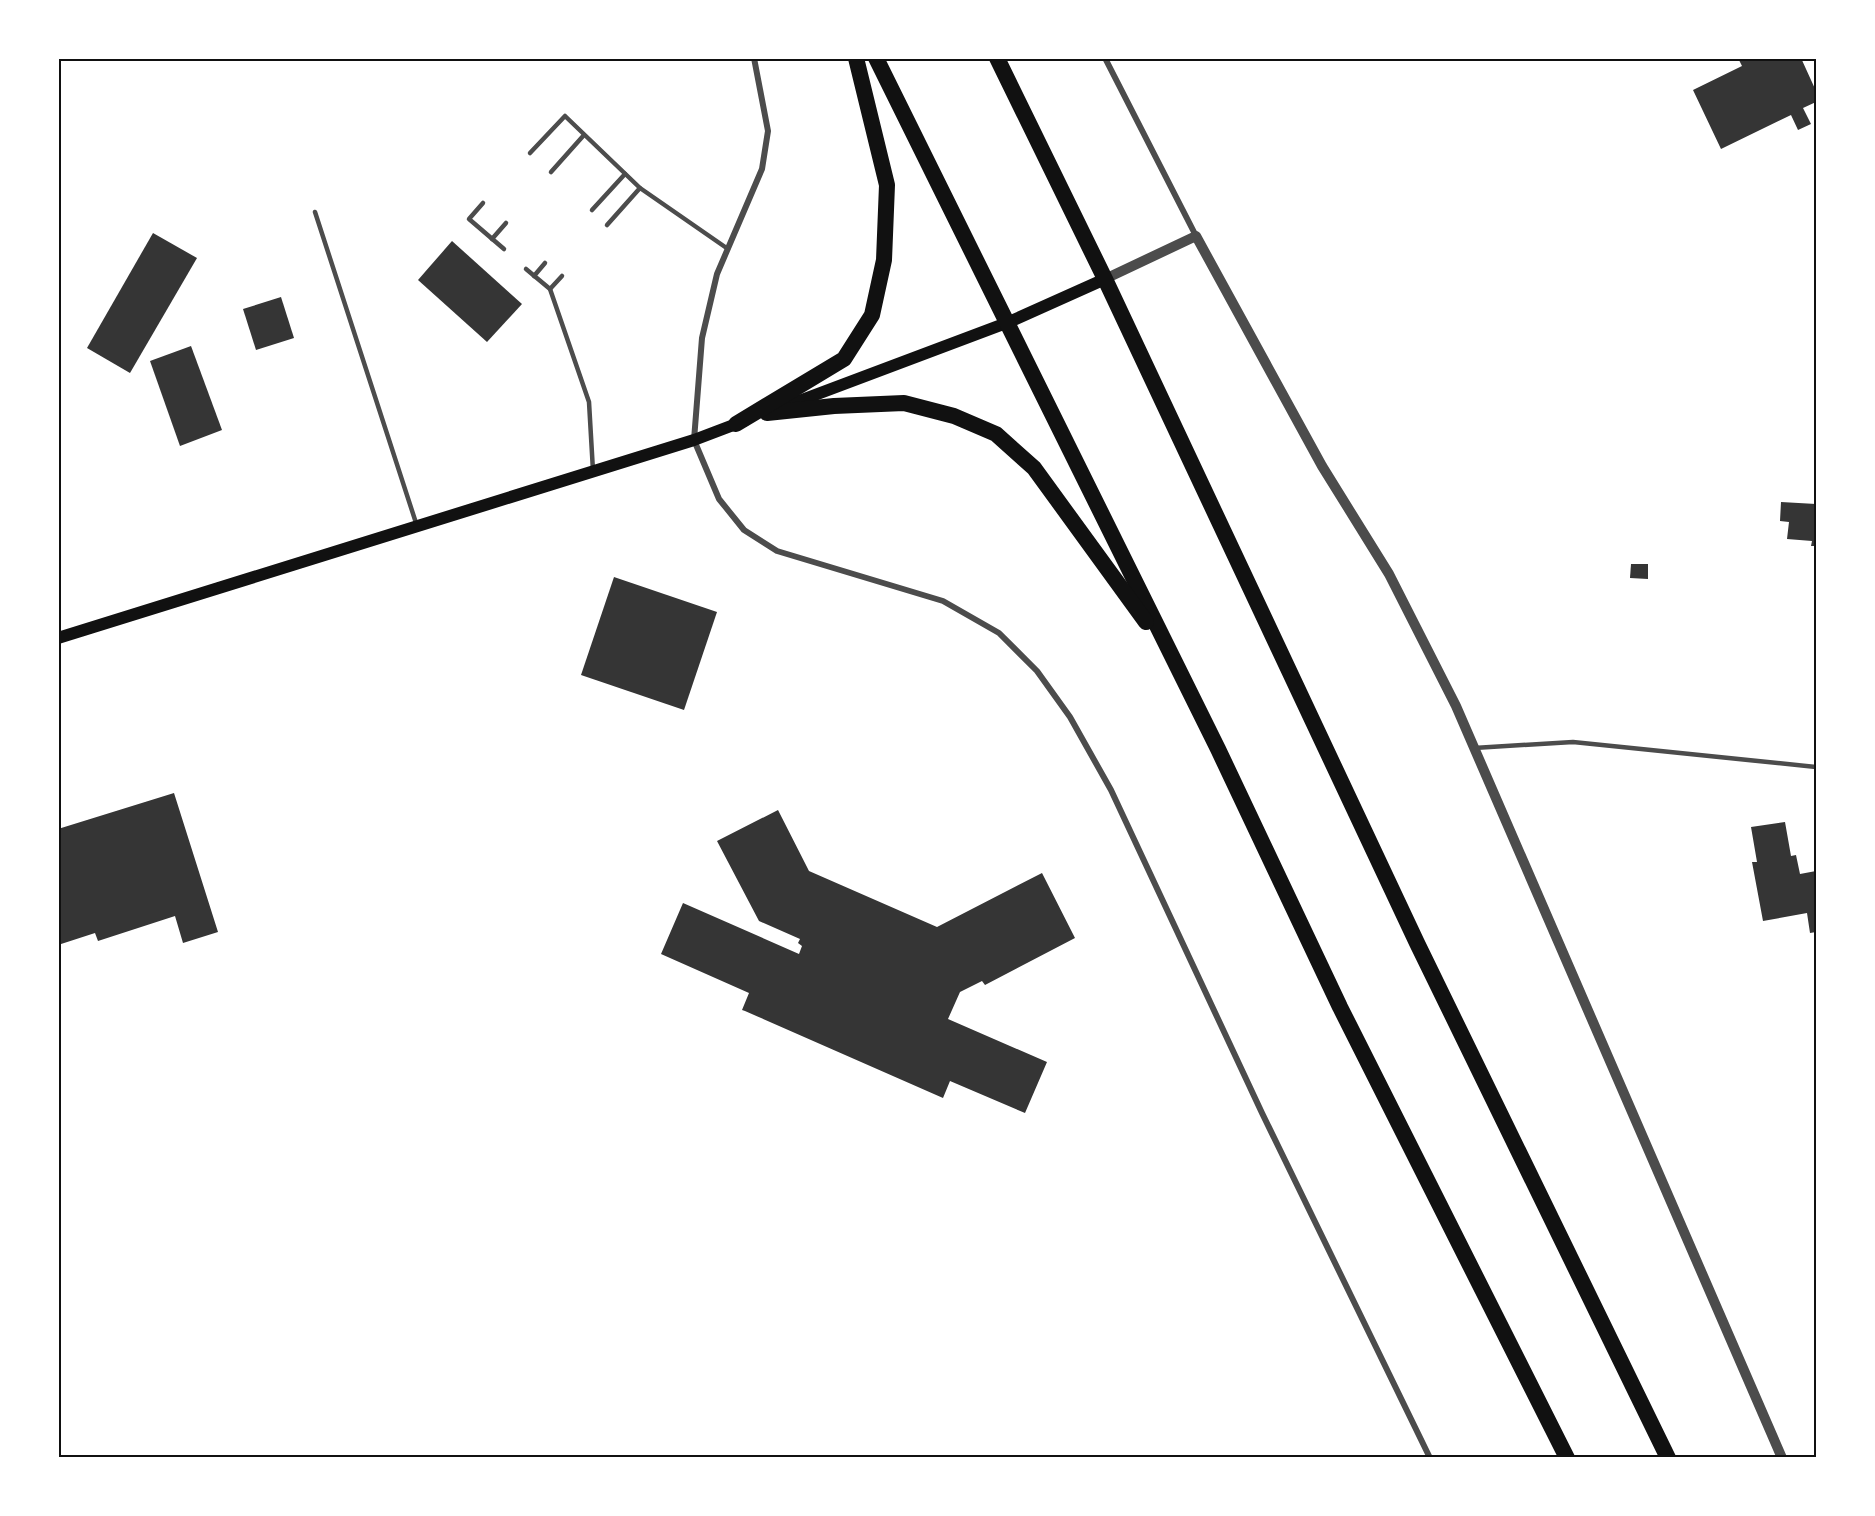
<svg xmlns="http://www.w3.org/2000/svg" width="1875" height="1516" font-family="'Times New Roman',serif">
<rect width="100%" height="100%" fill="#fff"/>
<g fill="#353535">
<polygon points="1738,58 1801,58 1816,91 1816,102 1803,108 1811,124 1798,130 1791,115 1721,149 1693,90 1742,66"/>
<polygon points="153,233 197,258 130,373 87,348"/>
<polygon points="452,241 522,304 487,342 418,280"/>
<polygon points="281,297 294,338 256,350 243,309"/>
<polygon points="191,346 222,430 180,446 150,361"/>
<polygon points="1781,502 1816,504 1816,546 1811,546 1812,541 1787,539 1789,522 1780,521"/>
<polygon points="1631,564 1648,564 1648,579 1630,578"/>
<polygon points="614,577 717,612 684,710 581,675"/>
<polygon points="174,793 218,932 183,943 175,916 98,941 95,933 58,945 58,829"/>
<polygon points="778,810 809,871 937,927 1042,873 1075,938 985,985 982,981 960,992 948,1019 1047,1062 1025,1113 950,1081 943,1098 745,1011 742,1010 749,993 661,954 683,903 799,954 802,946 798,943 800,939 759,921 717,841"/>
<polygon points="1785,822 1791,856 1796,855 1800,874 1816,871 1816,932 1810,933 1807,913 1763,921 1752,862 1757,862 1751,827"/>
</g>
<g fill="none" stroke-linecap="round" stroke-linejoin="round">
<g stroke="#4c4c4c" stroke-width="4.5">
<polyline points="530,153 565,116 640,188"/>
<polyline points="551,172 584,135"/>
<polyline points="483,203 469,219 504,249"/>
<polyline points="592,210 625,174"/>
<polyline points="315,212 417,526"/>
<polyline points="607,225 640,188 728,249"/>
<polyline points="492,239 506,223"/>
<polyline points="526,269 550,289 589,402 593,471"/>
<polyline points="534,276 545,263"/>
<polyline points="550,289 562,276"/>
<polyline points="1474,748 1573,742 1816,767"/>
</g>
<g stroke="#4c4c4c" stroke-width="6">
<polyline points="754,58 768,131 762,169 717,274 702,338 694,440 719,499 744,530 777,551 943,601 999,633 1037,671 1070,717 1111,790 1262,1113 1430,1458"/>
<polyline points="1105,58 1196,236"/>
</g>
<polyline stroke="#4c4c4c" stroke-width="10" points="1105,279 1196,236 1322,466 1389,574 1456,706 1782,1458"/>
<g stroke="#111" stroke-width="12">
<polyline points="783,407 1009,322 1105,279"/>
<polyline points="58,638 694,440 744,421"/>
</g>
<g stroke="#111" stroke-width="16">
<polyline points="876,58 1218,749 1340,1007 1567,1458"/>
<polyline points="997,58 1105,279 1417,943 1668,1458"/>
<polyline points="767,413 834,406 904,403 954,416 996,434 1034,468 1146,622"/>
<polyline points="736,424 844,359 872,315 884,260 887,185 856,58"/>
</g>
</g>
<rect width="1875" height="1516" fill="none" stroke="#ffffff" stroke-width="120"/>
<rect x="60" y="60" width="1755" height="1396" fill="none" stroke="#111" stroke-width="2"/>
</svg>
